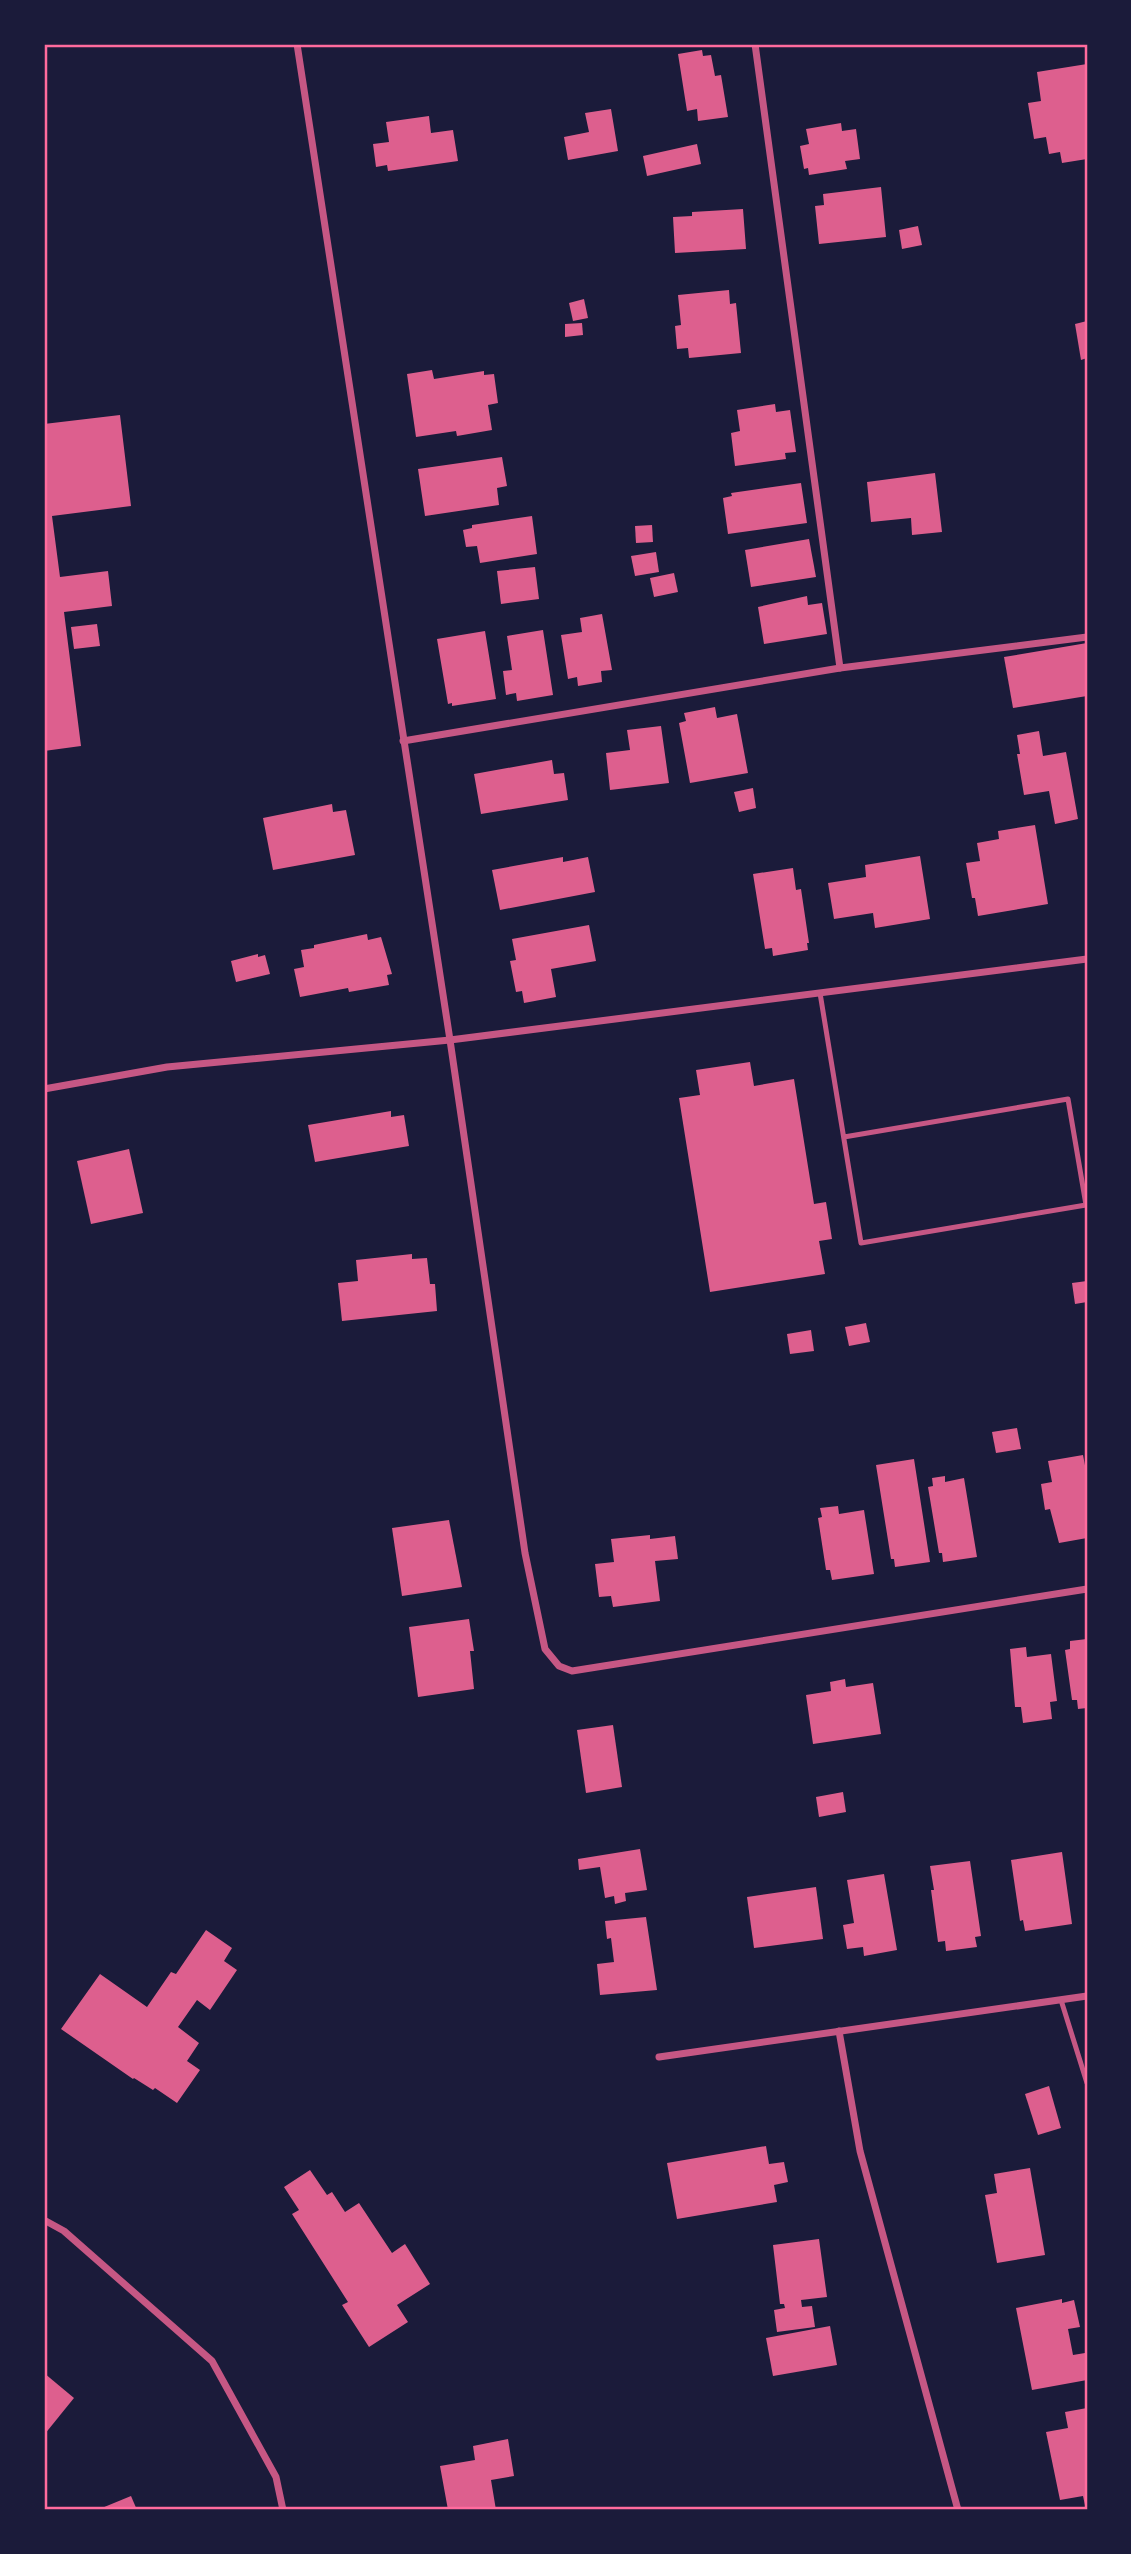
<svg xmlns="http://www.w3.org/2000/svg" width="1131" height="2554" font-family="'DM Sans',sans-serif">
<rect width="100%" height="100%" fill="#1b1b3a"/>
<g fill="#dd5f8e">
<polygon points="702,50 703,56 711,55 715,76 721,75 728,117 698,121 697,109 687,111 678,54"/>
<polygon points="1087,64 1087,159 1062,163 1060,152 1049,154 1046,137 1034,139 1028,103 1041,101 1037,72"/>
<polygon points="611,109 618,151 568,160 564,137 589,132 585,113"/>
<polygon points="429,116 431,133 453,130 458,161 388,171 387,165 376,167 373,144 389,142 386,122"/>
<polygon points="841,123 842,131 856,129 860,159 845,161 847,169 809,175 808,168 804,169 800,146 809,144 806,129"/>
<polygon points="697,144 701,164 647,176 643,156"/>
<polygon points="881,187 886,237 819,244 815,206 824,205 823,194"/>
<polygon points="743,209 746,249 675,253 673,217 692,216 692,212"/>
<polygon points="918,226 922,245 902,249 899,230"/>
<polygon points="729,290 730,304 736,303 741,353 689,358 688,348 677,349 675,326 681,325 678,295"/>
<polygon points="584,299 588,318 573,321 569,303"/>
<polygon points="1087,321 1087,358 1081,360 1075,324"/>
<polygon points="582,323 583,335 565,337 565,324"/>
<polygon points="432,370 434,379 484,371 484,375 494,374 498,403 488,405 492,430 457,436 456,431 416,437 407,374"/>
<polygon points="775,404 776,412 790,410 796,452 785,453 786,459 735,466 731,433 740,431 737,410"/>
<polygon points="120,415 131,506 52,516 60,577 108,571 112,606 64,612 81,746 44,751 44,424"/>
<polygon points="502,457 507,486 497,488 499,505 425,516 418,469"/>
<polygon points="935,473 942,532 912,535 911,518 871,522 867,482"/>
<polygon points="801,483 807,523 728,534 723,498 732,496 731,493"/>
<polygon points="532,516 537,554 480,563 477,546 466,547 463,530 472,528 472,525"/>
<polygon points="652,525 653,542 636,543 635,526"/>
<polygon points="809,539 816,577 751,587 745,550"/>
<polygon points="656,552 659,572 635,576 631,556"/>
<polygon points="535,567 539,599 501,604 497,571"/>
<polygon points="674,573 678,592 654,597 650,578"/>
<polygon points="807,596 808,605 822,603 827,634 764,644 758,607"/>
<polygon points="602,614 612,670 601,671 602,682 578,686 577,677 568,679 561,635 582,632 580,618"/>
<polygon points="97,624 100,646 74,649 71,627"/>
<polygon points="543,630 553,695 517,701 516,693 506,695 503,671 512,670 507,636"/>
<polygon points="485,631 496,699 452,706 452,703 448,704 437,639"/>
<polygon points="1087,643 1087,696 1013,708 1004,657"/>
<polygon points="715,707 717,718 737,714 748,773 690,783 679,723 686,721 684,713"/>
<polygon points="661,726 669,783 610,790 606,753 630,750 627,730"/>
<polygon points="1039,731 1043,756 1066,752 1078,819 1055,824 1049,791 1024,795 1017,754 1020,754 1017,735"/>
<polygon points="552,760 554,774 564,773 568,800 481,814 474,774"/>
<polygon points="753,788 756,808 739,812 734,792"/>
<polygon points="332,804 333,812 346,810 355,855 273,870 263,818"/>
<polygon points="1035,825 1048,904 978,916 975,898 972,898 966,863 980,861 977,843 999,839 998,831"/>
<polygon points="920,856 930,919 875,928 873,913 834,919 828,883 866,877 865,865"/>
<polygon points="563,857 563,862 588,857 595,892 500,910 492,870"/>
<polygon points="793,868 796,890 801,889 809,943 807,943 808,950 773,956 772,948 765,949 753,874"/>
<polygon points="589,925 596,961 551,969 556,997 524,1003 522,991 516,992 510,961 516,960 512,939"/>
<polygon points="367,934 368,940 381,937 392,974 387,975 389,985 349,992 348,988 300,997 294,969 304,967 301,950 314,948 314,945"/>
<polygon points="258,954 258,957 265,955 270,974 236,982 231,961"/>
<polygon points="750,1062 754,1086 794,1079 814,1204 826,1202 832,1239 819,1241 825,1274 710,1292 679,1098 700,1095 696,1070"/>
<polygon points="391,1111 391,1117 404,1115 409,1146 315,1162 308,1125"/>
<polygon points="129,1149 143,1213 91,1224 77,1161"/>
<polygon points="412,1254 412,1259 427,1258 430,1284 435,1284 437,1311 342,1321 338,1283 358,1281 356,1260"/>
<polygon points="1087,1281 1087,1302 1075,1304 1072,1283"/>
<polygon points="866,1323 870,1342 849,1346 845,1327"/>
<polygon points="811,1330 814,1351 790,1354 787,1334"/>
<polygon points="1017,1428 1021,1449 996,1453 992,1432"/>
<polygon points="1083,1455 1087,1476 1087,1538 1059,1543 1050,1509 1045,1510 1041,1484 1052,1482 1048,1461"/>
<polygon points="914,1459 930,1562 895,1567 894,1559 891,1559 876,1465"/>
<polygon points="945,1476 945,1482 964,1478 977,1557 943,1562 942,1553 939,1553 928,1487 933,1486 932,1478"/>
<polygon points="838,1506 839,1514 864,1510 874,1574 832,1580 830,1570 826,1570 818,1518 822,1517 820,1508"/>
<polygon points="449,1520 462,1587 402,1596 392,1528"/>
<polygon points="650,1535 650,1539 675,1536 678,1559 655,1561 660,1601 613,1607 611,1596 599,1597 595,1564 614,1562 611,1539"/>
<polygon points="469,1619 474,1651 470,1651 474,1689 418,1697 409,1627"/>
<polygon points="1087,1639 1087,1708 1078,1709 1077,1700 1072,1700 1065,1650 1070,1649 1070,1641"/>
<polygon points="1026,1647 1027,1657 1051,1654 1057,1701 1050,1702 1052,1719 1023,1723 1021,1707 1015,1707 1010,1649"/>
<polygon points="845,1679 846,1687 873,1683 881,1734 813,1744 806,1695 831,1691 830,1682"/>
<polygon points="613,1725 622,1787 586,1793 577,1730"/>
<polygon points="843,1792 846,1812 819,1817 816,1797"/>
<polygon points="640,1849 647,1890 625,1893 626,1901 615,1904 614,1896 605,1898 600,1867 579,1870 578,1859"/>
<polygon points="1062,1852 1072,1924 1025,1931 1023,1920 1020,1921 1011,1860"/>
<polygon points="970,1861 981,1936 975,1937 977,1947 946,1951 945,1941 938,1942 931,1890 934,1890 930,1866"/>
<polygon points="884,1874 897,1950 864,1956 863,1947 847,1949 843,1925 854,1923 847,1880"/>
<polygon points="816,1887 823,1939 754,1948 747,1897"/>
<polygon points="646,1917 657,1990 600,1995 597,1964 614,1962 611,1938 607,1939 605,1921"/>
<polygon points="206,1930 232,1948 224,1961 237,1970 210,2010 197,2000 178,2027 199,2043 187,2061 200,2070 177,2103 155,2088 153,2090 134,2078 133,2079 61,2029 100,1974 147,2007 171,1972 176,1974"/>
<polygon points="1049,2086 1061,2128 1038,2135 1025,2094"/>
<polygon points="766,2146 769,2164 784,2162 788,2182 774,2185 777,2202 677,2219 667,2163"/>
<polygon points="1030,2168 1045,2255 997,2263 985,2195 997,2193 994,2174"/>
<polygon points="310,2170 327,2195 332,2192 345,2212 359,2203 392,2253 405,2244 430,2284 397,2305 408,2322 369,2347 342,2305 348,2302 292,2214 299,2210 284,2187"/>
<polygon points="819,2239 827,2297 801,2300 802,2307 812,2306 815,2327 777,2332 774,2310 785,2308 784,2304 780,2304 773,2245"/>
<polygon points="1062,2299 1062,2303 1074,2300 1080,2327 1068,2329 1073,2355 1085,2353 1087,2380 1032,2390 1016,2308"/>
<polygon points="830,2326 837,2365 773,2376 766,2338"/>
<polygon points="44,2373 74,2398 44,2435"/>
<polygon points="1087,2408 1087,2510 1086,2510 1083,2496 1060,2500 1046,2432 1068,2428 1065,2412"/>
<polygon points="508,2439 514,2476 491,2480 496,2510 448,2510 440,2466 475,2460 473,2446"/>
<polygon points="131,2496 137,2510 97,2510"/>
</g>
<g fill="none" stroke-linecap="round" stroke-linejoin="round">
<g stroke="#c65784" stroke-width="5">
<polyline points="820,993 861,1243 1086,1205 1068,1099 844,1137"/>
<polyline points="1061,2000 1087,2083"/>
</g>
<g stroke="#c65784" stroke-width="7">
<polyline points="297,44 450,1040 525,1553 545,1649 559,1666 572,1671 1087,1589"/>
<polyline points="755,44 840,668"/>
<polyline points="403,741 840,668 1087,637"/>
<polyline points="44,1089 167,1067 450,1040 1087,959"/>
<polyline points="839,2031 860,2151 958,2510"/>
<polyline points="659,2057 1087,1996"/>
<polyline points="44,2220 64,2231 212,2361 276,2477 283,2510"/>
</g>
</g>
<rect width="1131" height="2554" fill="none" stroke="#1b1b3a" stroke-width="91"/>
<rect x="46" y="46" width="1040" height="2462" fill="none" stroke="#ff6b9d" stroke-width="2.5"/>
</svg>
